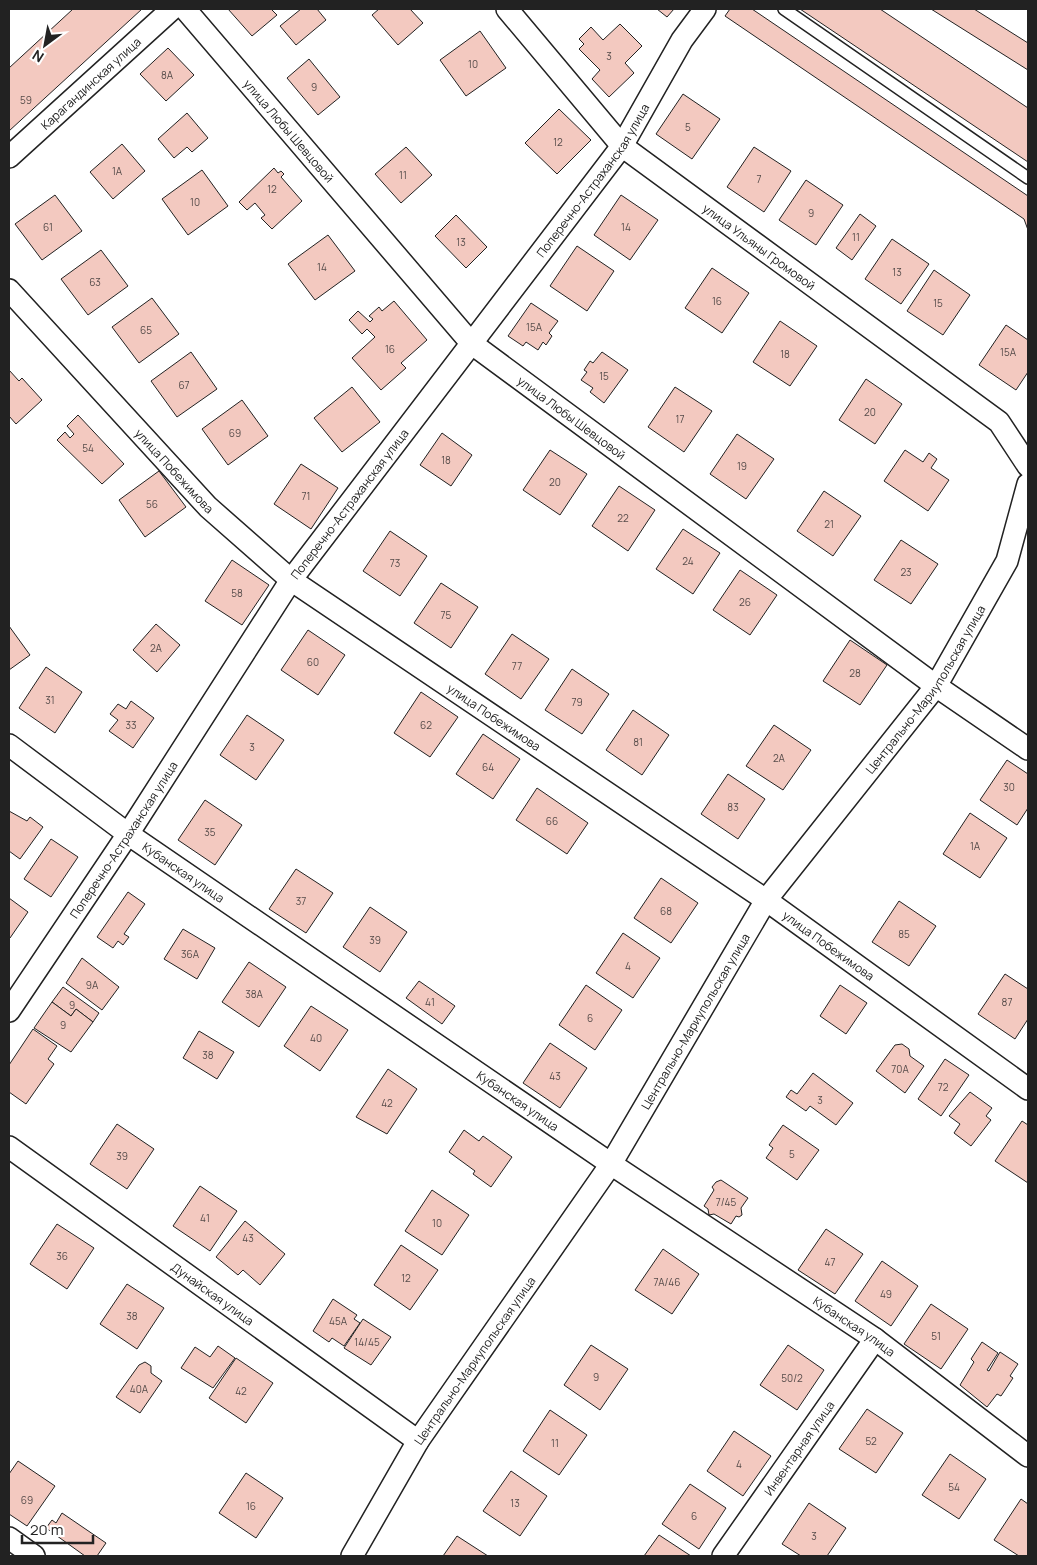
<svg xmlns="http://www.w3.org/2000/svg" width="1037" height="1565" font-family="Manrope,sans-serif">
<rect width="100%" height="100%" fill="#fff"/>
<g fill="#f3c9c0" stroke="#222">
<polygon points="73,9 142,9 9,131 9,68"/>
<polygon points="228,9 271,9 277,15 252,36"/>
<polygon points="301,9 317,9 326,20 296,45 280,26"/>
<polygon points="379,9 410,9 423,23 398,45 372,15"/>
<polygon points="657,9 674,9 667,17"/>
<polygon points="730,9 752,9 1028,196 1028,230 1024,219 725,16"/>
<polygon points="800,9 880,9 1028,108 1028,162"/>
<polygon points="931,9 974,9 1028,43 1028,70"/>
<polygon points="620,24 642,46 625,63 634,73 609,97 592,79 600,70 579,49 584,44 579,39 591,27 603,40"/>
<polygon points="480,31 506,68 466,96 440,60"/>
<polygon points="168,48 194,75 166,101 140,74"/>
<polygon points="309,59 340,97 318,115 287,78"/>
<polygon points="683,94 720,119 692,159 656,134"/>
<polygon points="559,109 591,140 557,174 525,143"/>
<polygon points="187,113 208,138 192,152 187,147 174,158 158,139"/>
<polygon points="122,144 145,171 113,199 90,172"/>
<polygon points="406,147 432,175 401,203 375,174"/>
<polygon points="754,147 791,171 764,212 727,187"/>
<polygon points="274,168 278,173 281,171 284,174 281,177 302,201 272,229 261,218 265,215 255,203 247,210 239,202"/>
<polygon points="202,170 228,206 188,235 162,199"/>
<polygon points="806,180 843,205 816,245 779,220"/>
<polygon points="55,195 82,231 42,260 15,224"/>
<polygon points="621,195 658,220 630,260 594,235"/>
<polygon points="860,214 876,226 852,260 836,248"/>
<polygon points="456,215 487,247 466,268 435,236"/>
<polygon points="328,235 355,271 315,300 288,264"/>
<polygon points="892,239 929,264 901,304 865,279"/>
<polygon points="577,246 614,271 587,311 550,286"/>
<polygon points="101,250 128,286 88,315 61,279"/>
<polygon points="712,268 749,293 722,333 685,308"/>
<polygon points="934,270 970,295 943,335 907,311"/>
<polygon points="152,298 179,334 139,363 112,327"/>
<polygon points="394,301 427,340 401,363 406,368 381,390 352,358 375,337 367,329 362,334 349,320 358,311 370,322 373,319 369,316 379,307 382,311"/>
<polygon points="531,303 558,321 549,333 552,336 546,345 543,342 538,350 526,342 523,346 508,336"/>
<polygon points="780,321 817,346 790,386 753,362"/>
<polygon points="1006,325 1028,340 1028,372 1016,390 979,365"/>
<polygon points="191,352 217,389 177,417 151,381"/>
<polygon points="602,352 628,370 604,403 590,392 593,388 581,380 587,372 584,370 590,361 593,363"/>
<polygon points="9,370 19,381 22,378 42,400 16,424 9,416"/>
<polygon points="866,379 902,404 875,444 839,420"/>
<polygon points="352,387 380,422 342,452 314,418"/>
<polygon points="675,387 712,411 684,452 648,427"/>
<polygon points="242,400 268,436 228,465 202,429"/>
<polygon points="78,415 124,464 102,484 57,440 65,432 70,438 74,434 67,426"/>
<polygon points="442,433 472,455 451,486 420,465"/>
<polygon points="737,434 774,459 746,499 710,474"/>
<polygon points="550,450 587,474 560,515 523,490"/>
<polygon points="905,450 923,462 929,453 937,459 931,468 949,480 928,511 884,481"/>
<polygon points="301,464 338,488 311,529 274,504"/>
<polygon points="159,471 186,507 145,537 119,500"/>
<polygon points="619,486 655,510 628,551 592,526"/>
<polygon points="824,491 861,516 833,556 797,531"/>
<polygon points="683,529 720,553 693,594 656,569"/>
<polygon points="390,531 427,556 400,596 363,571"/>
<polygon points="901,540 938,564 911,604 874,580"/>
<polygon points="232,560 269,585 242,625 205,601"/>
<polygon points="740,570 777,595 750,635 713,610"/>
<polygon points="441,583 478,607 451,648 414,623"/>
<polygon points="156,624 180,645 157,672 133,650"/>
<polygon points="9,626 30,655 9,670"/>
<polygon points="308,630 345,655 318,695 281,670"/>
<polygon points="512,634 549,659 521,699 485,674"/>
<polygon points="850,640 887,665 860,705 823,681"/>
<polygon points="46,667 82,692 55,733 19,708"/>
<polygon points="572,669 609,694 582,734 545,710"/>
<polygon points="421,692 458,717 430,757 394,733"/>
<polygon points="131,701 154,718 133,748 109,731 118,720 110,714 118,704 126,709"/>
<polygon points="633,710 669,735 642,775 606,750"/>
<polygon points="247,715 284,740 256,780 220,755"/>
<polygon points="774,725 811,750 783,790 746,766"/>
<polygon points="483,734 520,759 493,799 456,774"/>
<polygon points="1007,760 1028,774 1028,808 1017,825 980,800"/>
<polygon points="728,774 765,799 738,839 701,814"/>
<polygon points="537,788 588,823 567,854 516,820"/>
<polygon points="205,800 242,825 215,865 178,840"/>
<polygon points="9,811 27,821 30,817 43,827 20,859 9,851"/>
<polygon points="970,813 1007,838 980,878 943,854"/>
<polygon points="51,839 78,857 51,897 24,879"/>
<polygon points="296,869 333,893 306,933 269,909"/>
<polygon points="661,878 698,903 671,943 634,918"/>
<polygon points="128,892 145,904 124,934 129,937 123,945 118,941 113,948 97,937"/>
<polygon points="9,898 28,912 10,938 9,937"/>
<polygon points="899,901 936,926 909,966 872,942"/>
<polygon points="370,907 407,932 380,972 343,947"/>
<polygon points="183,929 215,948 197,979 164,959"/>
<polygon points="623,933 660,958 633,998 596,973"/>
<polygon points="82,958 119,987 102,1010 66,983"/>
<polygon points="249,962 286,987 259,1027 222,1002"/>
<polygon points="1005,974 1028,989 1028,1019 1015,1039 978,1014"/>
<polygon points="419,981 455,1006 442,1024 406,998"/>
<polygon points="586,985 622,1010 595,1050 559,1025"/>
<polygon points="840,985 867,1003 846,1034 820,1016"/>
<polygon points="63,987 99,1013 93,1022 76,1009 71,1016 52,1002"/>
<polygon points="52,1002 71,1016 76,1009 93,1022 71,1052 34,1028"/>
<polygon points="311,1006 348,1030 320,1071 284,1046"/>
<polygon points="33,1029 57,1046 48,1059 54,1064 26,1104 9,1092 9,1065"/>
<polygon points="199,1031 234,1052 217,1079 183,1058"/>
<polygon points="550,1043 587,1068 560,1108 523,1083"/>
<polygon points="902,1044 909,1049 910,1056 924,1066 905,1093 876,1071 895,1045"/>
<polygon points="945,1059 969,1075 941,1116 918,1099"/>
<polygon points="388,1069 417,1089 387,1134 356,1117"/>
<polygon points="813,1073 853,1103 836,1125 810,1106 806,1111 786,1097 791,1090 797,1094"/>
<polygon points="970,1092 992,1108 986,1116 991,1120 971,1146 954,1133 960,1124 949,1116"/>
<polygon points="1022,1121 1028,1125 1028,1183 995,1161"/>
<polygon points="117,1124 154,1149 127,1189 90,1164"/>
<polygon points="783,1125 819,1150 797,1180 766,1158 773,1148 769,1145"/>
<polygon points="464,1130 479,1141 483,1136 512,1157 491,1187 473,1174 475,1171 449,1152"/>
<polygon points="721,1180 748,1198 741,1208 742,1215 739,1217 736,1216 731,1224 714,1214 709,1215 708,1209 704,1206 714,1190 712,1187 716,1182"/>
<polygon points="200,1186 237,1211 210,1251 173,1226"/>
<polygon points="432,1190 469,1215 442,1255 405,1231"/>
<polygon points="245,1221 285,1254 260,1285 243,1270 238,1275 216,1257"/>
<polygon points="57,1224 94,1248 67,1289 30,1264"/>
<polygon points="826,1229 863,1254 835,1294 798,1270"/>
<polygon points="401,1245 438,1270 410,1310 374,1285"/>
<polygon points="663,1249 699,1274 672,1314 635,1290"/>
<polygon points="882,1261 918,1286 891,1326 855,1301"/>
<polygon points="127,1284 164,1308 137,1349 100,1324"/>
<polygon points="333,1299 357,1315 354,1319 360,1323 344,1346 332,1338 329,1342 313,1331"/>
<polygon points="931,1304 968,1329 941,1369 904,1344"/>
<polygon points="363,1319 391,1337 371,1365 344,1348"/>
<polygon points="982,1342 998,1353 987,1370 989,1371 1000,1352 1018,1364 1010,1376 1013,1378 1001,1396 997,1394 987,1407 960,1385 974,1362 971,1359"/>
<polygon points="591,1345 628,1369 600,1410 564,1385"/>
<polygon points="788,1345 824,1370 797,1410 760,1385"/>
<polygon points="218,1346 235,1358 213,1388 181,1368 195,1347 210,1357"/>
<polygon points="236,1358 273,1383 246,1423 209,1398"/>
<polygon points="145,1362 151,1366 151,1373 162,1381 140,1413 116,1397 139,1365"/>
<polygon points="867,1409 903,1433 876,1473 839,1449"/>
<polygon points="550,1410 587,1435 559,1475 523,1451"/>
<polygon points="734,1431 771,1456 743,1496 707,1471"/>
<polygon points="950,1454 986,1479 959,1519 922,1495"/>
<polygon points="18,1461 55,1486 27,1526 9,1514 9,1474"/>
<polygon points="511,1471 547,1496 520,1536 483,1511"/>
<polygon points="246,1473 283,1498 256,1538 219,1513"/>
<polygon points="690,1484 726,1508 699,1549 662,1524"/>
<polygon points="1021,1499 1028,1504 1028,1556 1019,1556 994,1540"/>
<polygon points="809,1503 846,1528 827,1556 801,1556 782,1544"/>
<polygon points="62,1513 106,1543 97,1556 85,1556 46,1528 52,1520 56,1523"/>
<polygon points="659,1535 691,1556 644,1556"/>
<polygon points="457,1536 488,1556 443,1556"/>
</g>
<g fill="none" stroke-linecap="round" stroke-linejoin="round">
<g stroke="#222" stroke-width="14">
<polyline id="lane" points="784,9 1028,178"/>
</g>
<g stroke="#222" stroke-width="24">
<g id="street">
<path id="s1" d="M185,9L471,343L936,686L1028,749"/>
<path id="s2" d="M507,9L622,146L999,422L1028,466"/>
<path id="s3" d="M9,157L172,9"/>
<path id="s4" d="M9,290L208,507L291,580L766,900L1028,1089"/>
<path id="s5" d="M9,745L128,834L611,1164L875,1339L1028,1456"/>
<path id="s6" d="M9,1011L128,834L291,580L622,146L682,40L705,9"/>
<path id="s7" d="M9,1147L418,1441"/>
<polyline points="9,1538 34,1556"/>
<path id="s8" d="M352,1556L418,1441L611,1164L766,900L936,686L1007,561L1028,484"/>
<path id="s9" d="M723,1556L875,1339"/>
</g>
</g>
<use href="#lane" stroke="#fff" stroke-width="11"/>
<use href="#street" stroke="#fff" stroke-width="21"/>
</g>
<g text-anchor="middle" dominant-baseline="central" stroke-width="4" stroke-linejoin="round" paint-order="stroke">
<g font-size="10" fill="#564c4a">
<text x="609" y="56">3</text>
<text x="473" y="64">10</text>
<text x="167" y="75">8А</text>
<text x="314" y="87">9</text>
<text x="26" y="100">59</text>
<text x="688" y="127">5</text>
<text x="558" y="142">12</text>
<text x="117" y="171">1А</text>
<text x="403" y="175">11</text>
<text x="759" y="179">7</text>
<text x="272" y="189">12</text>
<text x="195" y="202">10</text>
<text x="811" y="213">9</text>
<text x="48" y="227">61</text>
<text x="626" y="227">14</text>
<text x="856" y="237">11</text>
<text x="461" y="242">13</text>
<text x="322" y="267">14</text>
<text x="897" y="272">13</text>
<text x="95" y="282">63</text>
<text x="717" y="301">16</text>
<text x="938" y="303">15</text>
<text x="534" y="327">15А</text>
<text x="146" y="330">65</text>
<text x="390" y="349">16</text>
<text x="1008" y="352">15А</text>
<text x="785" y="354">18</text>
<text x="604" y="376">15</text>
<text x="184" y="385">67</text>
<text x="870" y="412">20</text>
<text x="680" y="419">17</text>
<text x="235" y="433">69</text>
<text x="88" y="448">54</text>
<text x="446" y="460">18</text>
<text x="742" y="466">19</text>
<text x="555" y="482">20</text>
<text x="306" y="496">71</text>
<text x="152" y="504">56</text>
<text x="623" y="518">22</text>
<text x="829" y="524">21</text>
<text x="688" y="561">24</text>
<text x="395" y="563">73</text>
<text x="906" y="572">23</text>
<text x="237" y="593">58</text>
<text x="745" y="602">26</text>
<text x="446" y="615">75</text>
<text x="156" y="648">2А</text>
<text x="313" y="662">60</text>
<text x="517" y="666">77</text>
<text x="855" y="673">28</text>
<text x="50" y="700">31</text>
<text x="577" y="702">79</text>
<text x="131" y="725">33</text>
<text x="426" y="725">62</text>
<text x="638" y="742">81</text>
<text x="252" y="747">3</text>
<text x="779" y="758">2А</text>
<text x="488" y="767">64</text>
<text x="1009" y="787">30</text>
<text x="733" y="807">83</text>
<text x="552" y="821">66</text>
<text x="210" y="832">35</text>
<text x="975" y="846">1А</text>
<text x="301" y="901">37</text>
<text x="666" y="911">68</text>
<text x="904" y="934">85</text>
<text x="375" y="940">39</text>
<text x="190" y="954">36А</text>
<text x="628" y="966">4</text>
<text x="92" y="985">9А</text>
<text x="254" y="994">38А</text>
<text x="430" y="1002">41</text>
<text x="1007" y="1002">87</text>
<text x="72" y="1005">9</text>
<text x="590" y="1018">6</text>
<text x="63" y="1025">9</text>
<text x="316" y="1038">40</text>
<text x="208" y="1055">38</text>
<text x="900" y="1069">70А</text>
<text x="555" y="1076">43</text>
<text x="943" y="1087">72</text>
<text x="820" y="1100">3</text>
<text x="387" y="1103">42</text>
<text x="792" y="1154">5</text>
<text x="122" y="1156">39</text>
<text x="726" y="1202">7/45</text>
<text x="205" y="1218">41</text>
<text x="437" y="1223">10</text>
<text x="248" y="1238">43</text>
<text x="62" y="1256">36</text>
<text x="830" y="1262">47</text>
<text x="406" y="1278">12</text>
<text x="667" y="1282">7А/46</text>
<text x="886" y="1294">49</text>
<text x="132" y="1316">38</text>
<text x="338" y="1321">45А</text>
<text x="936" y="1336">51</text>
<text x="367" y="1342">14/45</text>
<text x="596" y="1377">9</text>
<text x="792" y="1378">50/2</text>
<text x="139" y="1389">40А</text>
<text x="241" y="1391">42</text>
<text x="871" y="1441">52</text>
<text x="555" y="1443">11</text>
<text x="739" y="1464">4</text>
<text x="954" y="1487">54</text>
<text x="27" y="1500">69</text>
<text x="515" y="1503">13</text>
<text x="251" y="1506">16</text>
<text x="694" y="1516">6</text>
<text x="814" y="1536">3</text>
</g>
<g font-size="12" fill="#222" stroke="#fff">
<text stroke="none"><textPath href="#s3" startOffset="110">Карагандинская улица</textPath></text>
<text stroke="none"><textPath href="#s1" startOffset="160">улица Любы Шевцовой</textPath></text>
<text stroke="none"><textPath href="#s6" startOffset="1016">Поперечно-Астраханская улица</textPath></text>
<text stroke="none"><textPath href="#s2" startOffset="349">улица Ульяны Громовой</textPath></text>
<text stroke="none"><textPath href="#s1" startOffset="565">улица Любы Шевцовой</textPath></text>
<text stroke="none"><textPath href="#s4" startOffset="245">улица Побежимова</textPath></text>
<text stroke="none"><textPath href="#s6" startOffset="611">Поперечно-Астраханская улица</textPath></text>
<text stroke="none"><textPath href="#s8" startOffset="1041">Центрально-Мариупольская улица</textPath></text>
<text stroke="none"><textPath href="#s4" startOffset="650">улица Побежимова</textPath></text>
<text stroke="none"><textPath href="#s6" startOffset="206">Поперечно-Астраханская улица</textPath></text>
<text stroke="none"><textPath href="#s5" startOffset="216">Кубанская улица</textPath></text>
<text stroke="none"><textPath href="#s4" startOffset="1055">улица Побежимова</textPath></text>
<text stroke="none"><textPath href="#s8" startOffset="636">Центрально-Мариупольская улица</textPath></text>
<text stroke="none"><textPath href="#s5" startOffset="621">Кубанская улица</textPath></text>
<text stroke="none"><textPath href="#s7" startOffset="251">Дунайская улица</textPath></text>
<text stroke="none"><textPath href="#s5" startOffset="1026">Кубанская улица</textPath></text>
<text stroke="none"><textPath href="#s8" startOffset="231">Центрально-Мариупольская улица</textPath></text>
<text stroke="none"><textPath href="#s9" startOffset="132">Инвентарная улица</textPath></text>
</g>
</g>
<rect width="1037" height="1565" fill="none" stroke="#222222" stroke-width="20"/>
<g transform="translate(45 45) rotate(212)" stroke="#ffffff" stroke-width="4" paint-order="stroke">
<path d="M0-4L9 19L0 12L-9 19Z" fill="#222222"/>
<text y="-8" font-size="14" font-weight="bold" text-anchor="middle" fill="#222222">N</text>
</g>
<path d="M22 1535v8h71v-8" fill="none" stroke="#222222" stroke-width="2.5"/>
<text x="30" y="1535" font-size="15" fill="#222222" stroke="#ffffff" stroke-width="4" paint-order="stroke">20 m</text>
</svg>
